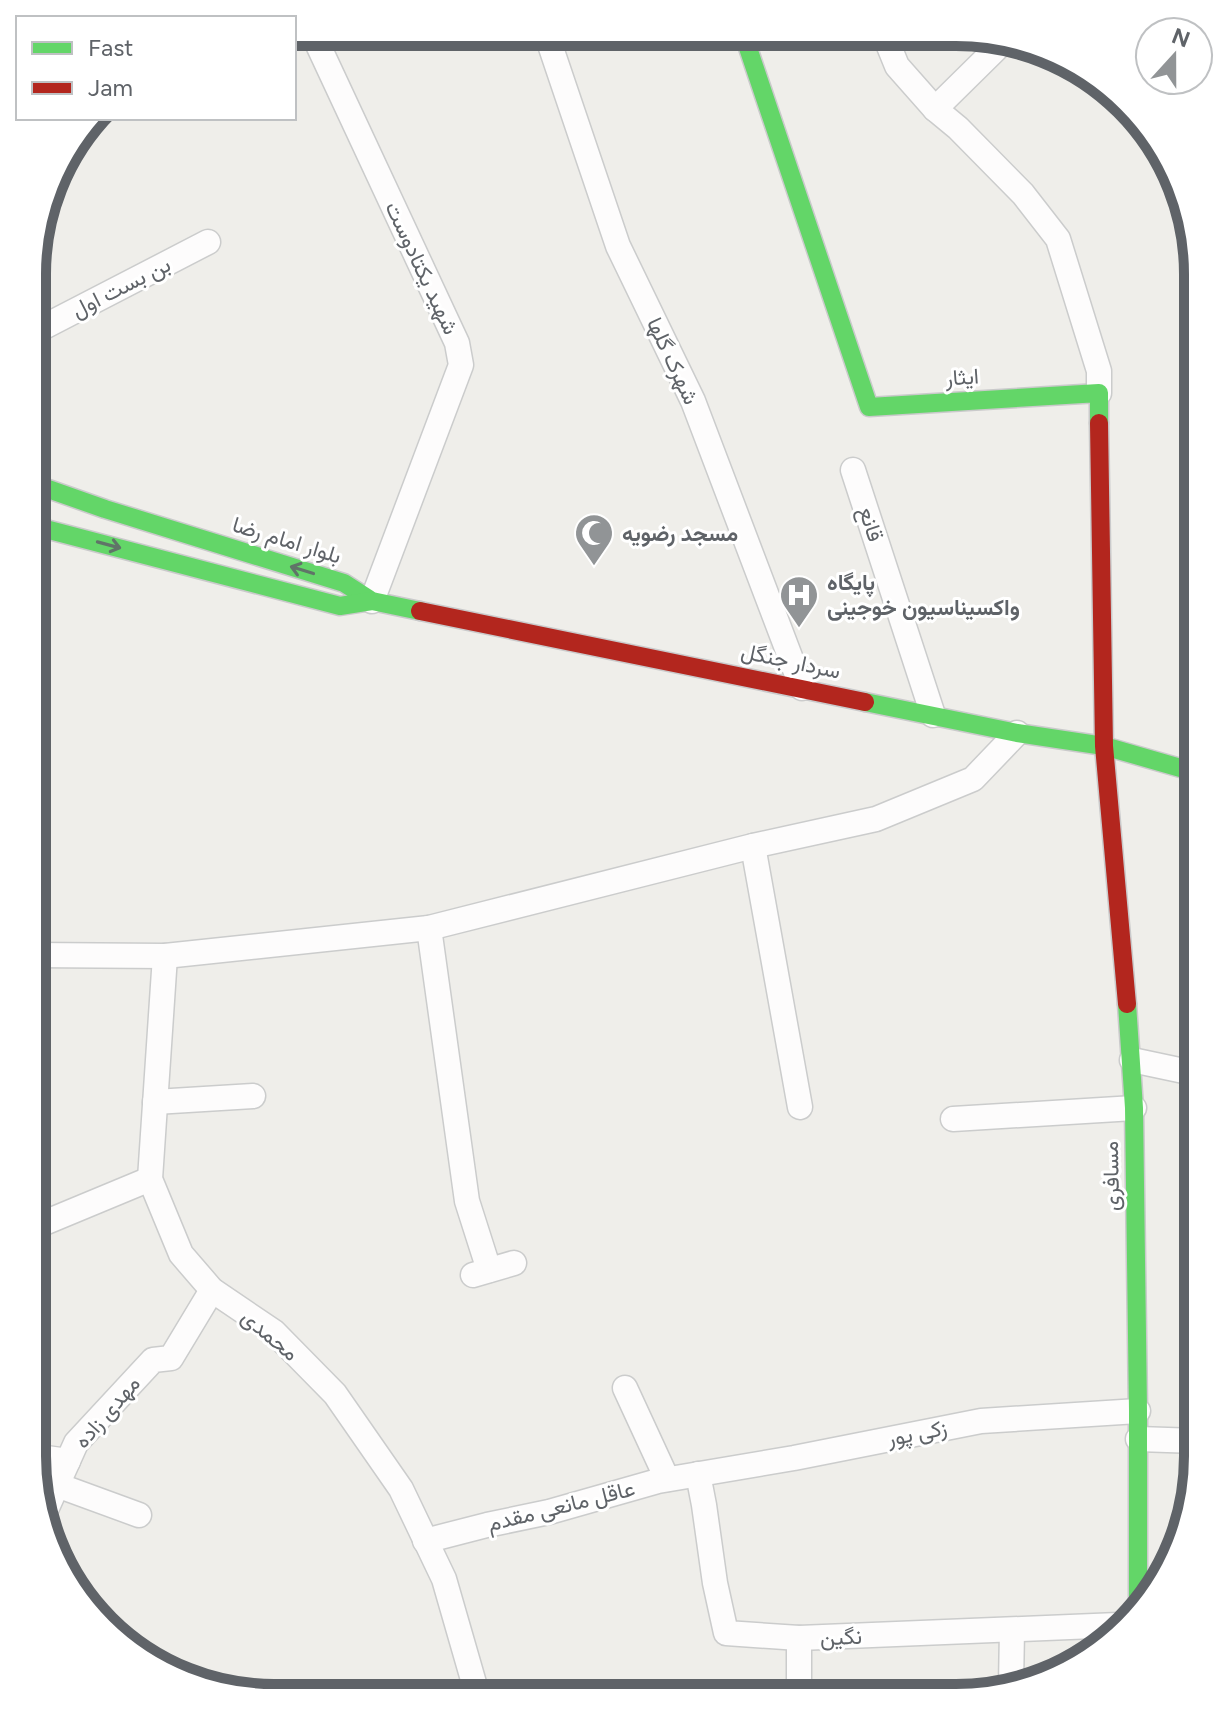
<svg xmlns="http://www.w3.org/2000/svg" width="1230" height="1730" font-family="Figtree,Vazirmatn,sans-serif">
<rect width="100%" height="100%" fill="#efeeea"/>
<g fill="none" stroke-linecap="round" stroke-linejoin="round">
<g stroke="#cbcccc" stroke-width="27">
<g id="street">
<polyline points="312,32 457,343 461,365 372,601"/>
<polyline points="546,33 618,246 693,401 802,688"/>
<polyline points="884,34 897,66 935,109 958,128 1023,194 1058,239 1099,371 1099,393"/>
<polyline points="935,109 1004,41"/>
<polyline points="34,332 208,242"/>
<polyline points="853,470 933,715"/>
<polyline points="753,846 800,1107"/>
<polyline points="429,928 467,1201 489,1270"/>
<polyline points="33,955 165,956 429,928 753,846 876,819 973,779 1017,733"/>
<polyline points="165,956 150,1179 181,1254 212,1290 274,1332 335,1394 401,1489 444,1579 478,1697"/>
<polyline points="1132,1060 1198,1074"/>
<polyline points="155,1102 253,1096"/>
<polyline points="953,1119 1134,1108"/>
<polyline points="32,1228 150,1179"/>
<polyline points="473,1275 514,1263"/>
<polyline points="625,1388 667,1479"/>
<polyline points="1138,1439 1197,1441"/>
<polyline points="32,1456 68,1461"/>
<polyline points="698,1474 704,1505 715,1583 726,1633 799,1638 1118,1625"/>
<polyline points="57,1485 139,1515"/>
<polyline points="45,1512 76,1443 153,1360 171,1358 212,1290"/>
<polyline points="425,1541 487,1525 549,1512 658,1481 794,1458 981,1421 1138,1411"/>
<polyline points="799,1638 799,1698"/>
<polyline points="1011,1685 1012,1630"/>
</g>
</g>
<g stroke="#cacacb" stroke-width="21">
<g id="fast">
<polyline points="743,33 869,407 1099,393 1099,423"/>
<polyline points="34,484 105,509 344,583 369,599"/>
<polyline points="34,526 340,606 372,601 420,611"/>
<polyline points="865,702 1017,733 1104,746 1198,773"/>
<polyline points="1127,1004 1134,1108 1138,1411 1138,1608"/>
</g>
</g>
<g stroke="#cacacb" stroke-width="21">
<g id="jam">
<polyline points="1099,423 1104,746 1127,1004"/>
<polyline points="420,611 865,702"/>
</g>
</g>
<use href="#street" stroke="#fdfcfc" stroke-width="24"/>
<use href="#fast" stroke="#63d668" stroke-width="18"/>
<use href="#jam" stroke="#b3261e" stroke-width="18"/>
</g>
<defs><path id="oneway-shaft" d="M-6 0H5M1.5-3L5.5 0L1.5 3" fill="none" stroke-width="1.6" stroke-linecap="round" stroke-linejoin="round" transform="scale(2)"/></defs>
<g stroke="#607468">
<use href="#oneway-shaft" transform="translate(109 545) rotate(15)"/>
<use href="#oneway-shaft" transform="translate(302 570) rotate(-163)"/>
</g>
<defs>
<g id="mosque-pin" transform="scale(2)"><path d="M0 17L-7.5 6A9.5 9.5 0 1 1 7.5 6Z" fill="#919496" stroke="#fff"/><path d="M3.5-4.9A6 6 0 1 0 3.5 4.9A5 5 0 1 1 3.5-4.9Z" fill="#fff"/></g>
<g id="hospital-pin" transform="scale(2)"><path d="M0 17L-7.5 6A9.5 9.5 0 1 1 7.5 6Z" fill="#919496" stroke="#fff"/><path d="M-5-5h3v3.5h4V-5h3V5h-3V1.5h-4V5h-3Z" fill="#fff"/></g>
</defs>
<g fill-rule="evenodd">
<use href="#mosque-pin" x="594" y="533"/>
<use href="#hospital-pin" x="799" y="595"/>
</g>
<g text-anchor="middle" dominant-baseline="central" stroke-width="6" stroke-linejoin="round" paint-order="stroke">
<g font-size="22" fill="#5f6368" stroke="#fff">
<text transform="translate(422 268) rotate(65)">شهید یکتادوست</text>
<text transform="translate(121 287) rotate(-27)">بن بست اول</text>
<text transform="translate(673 361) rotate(65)">شهرک گلها</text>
<text transform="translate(962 377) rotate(-4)">ایثار</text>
<text transform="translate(871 524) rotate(72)">قانع</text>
<text transform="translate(287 540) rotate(17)">بلوار امام رضا</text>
<text transform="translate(791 661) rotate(12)">سردار جنگل</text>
<text transform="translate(1111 1176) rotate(-91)">مسافری</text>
<text transform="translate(270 1335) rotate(40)">محمدی</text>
<text transform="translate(107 1412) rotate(-49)">مهدی زاده</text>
<text transform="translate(917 1433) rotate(-11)">زکی پور</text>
<text transform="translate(561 1506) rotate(-14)">عاقل مانعی مقدم</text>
<text transform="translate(841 1637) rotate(-2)">نگین</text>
</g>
<g font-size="22" font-weight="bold" fill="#5f6368" stroke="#fff" text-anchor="start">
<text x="622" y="533">مسجد رضویه</text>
<text x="827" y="582">پایگاه<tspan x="827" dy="25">واکسیناسیون خوجینی</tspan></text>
</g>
</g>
<path d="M0 0H1230V1730H0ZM274 46H956A228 228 0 0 1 1184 274V1456A228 228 0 0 1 956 1684H274A228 228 0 0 1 46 1456V274A228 228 0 0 1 274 46Z" fill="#fff" fill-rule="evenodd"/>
<path fill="none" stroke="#5f6368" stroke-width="10" d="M274 46H956A228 228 0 0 1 1184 274V1456A228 228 0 0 1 956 1684H274A228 228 0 0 1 46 1456V274A228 228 0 0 1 274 46Z"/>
<rect x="16" y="16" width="280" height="104" fill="#ffffff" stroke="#bfc1c3" stroke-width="2"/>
<rect x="32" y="42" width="40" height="12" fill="#63d668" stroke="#bfc1c3" stroke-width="2"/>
<text x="88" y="56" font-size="24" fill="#5f6368">Fast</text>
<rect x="32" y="82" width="40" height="12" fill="#b3261e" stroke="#bfc1c3" stroke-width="2"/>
<text x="88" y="96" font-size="24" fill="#5f6368">Jam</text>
<g transform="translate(1174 56) rotate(21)"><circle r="38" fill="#ffffff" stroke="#bfc1c3" stroke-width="2"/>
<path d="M0-6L14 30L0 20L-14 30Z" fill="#919496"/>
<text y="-12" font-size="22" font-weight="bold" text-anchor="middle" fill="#5f6368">N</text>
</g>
</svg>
